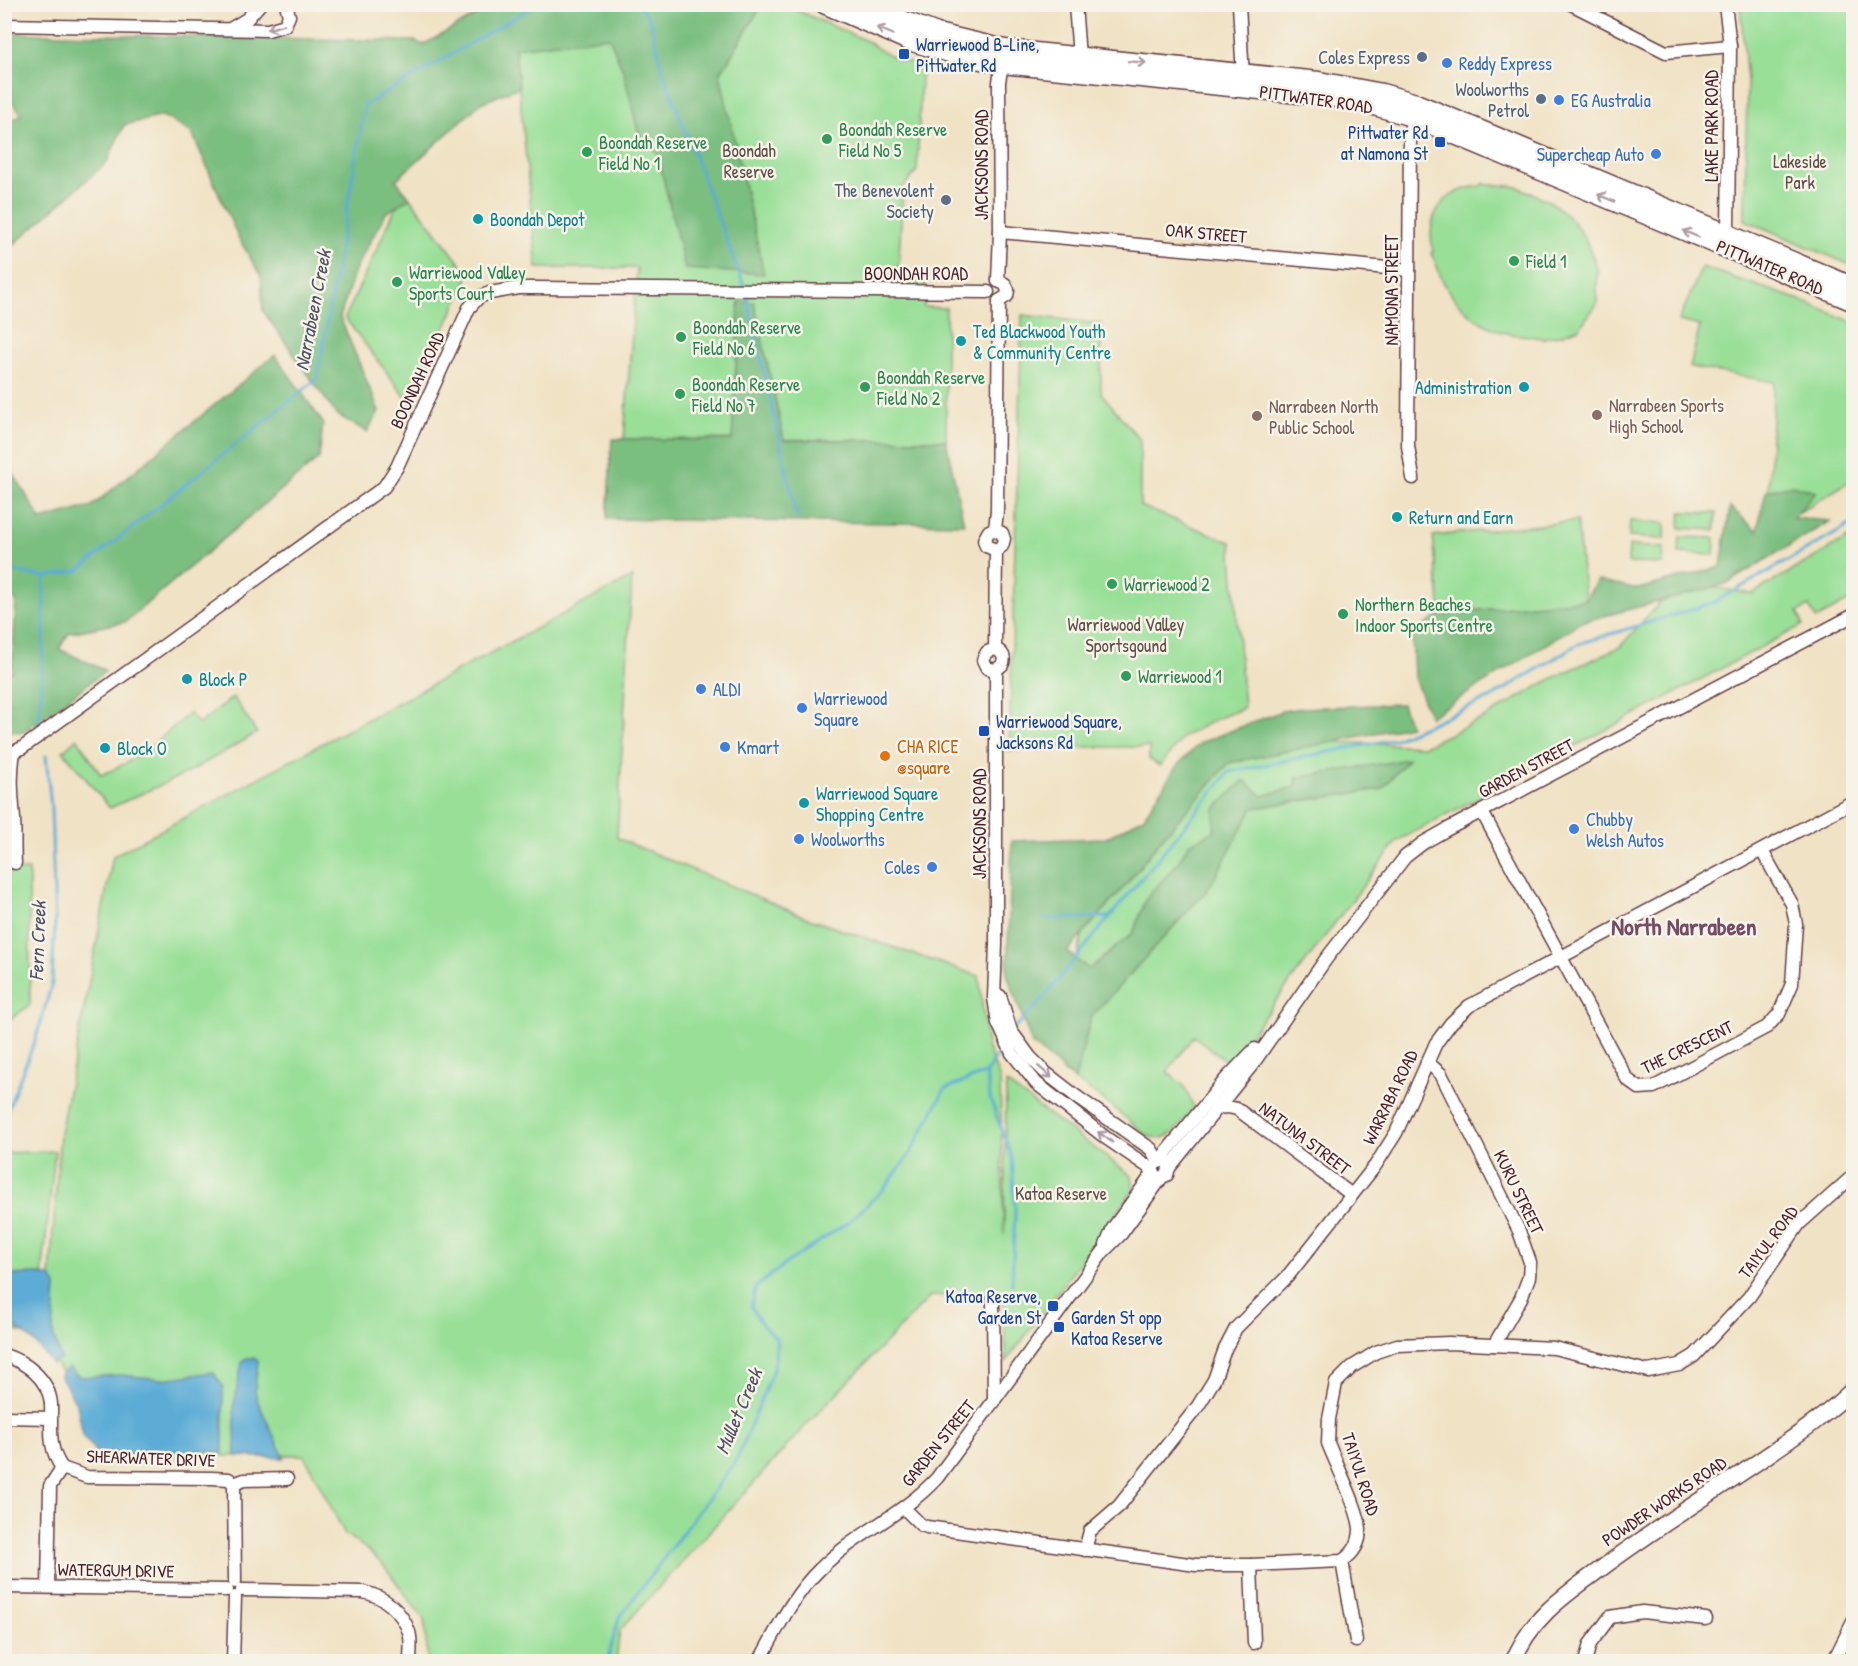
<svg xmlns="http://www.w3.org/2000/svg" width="1858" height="1666" font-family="'Patrick Hand',sans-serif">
<rect width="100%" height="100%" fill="#f7f3e8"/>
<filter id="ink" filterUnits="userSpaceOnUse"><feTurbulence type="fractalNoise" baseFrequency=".0167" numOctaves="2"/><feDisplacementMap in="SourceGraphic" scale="12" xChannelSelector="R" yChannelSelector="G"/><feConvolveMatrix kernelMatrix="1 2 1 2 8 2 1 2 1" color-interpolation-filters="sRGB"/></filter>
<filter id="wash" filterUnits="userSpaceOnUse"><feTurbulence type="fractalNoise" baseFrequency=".008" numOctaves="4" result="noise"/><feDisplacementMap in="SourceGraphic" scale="24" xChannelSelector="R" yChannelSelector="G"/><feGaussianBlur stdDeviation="1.35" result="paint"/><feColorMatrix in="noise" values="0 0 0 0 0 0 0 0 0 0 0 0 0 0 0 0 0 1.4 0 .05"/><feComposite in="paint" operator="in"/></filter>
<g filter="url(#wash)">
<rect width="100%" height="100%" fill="#f0e2c5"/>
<g fill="#99df98" stroke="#727f62" stroke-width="1.5">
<path d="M782,4L869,42C878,50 900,62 912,63C918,64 920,61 926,63L921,76L917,171L903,187L898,274L926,276L924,307L946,308V440L624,439L637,268H537L515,48L496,5Z"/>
<polygon points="1740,5 1853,5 1853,266 1745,220 1747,81"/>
<path d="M1484,183L1487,185H1499L1518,187L1551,202L1572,220L1586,240L1591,252L1597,269V304L1579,328L1560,335L1546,337L1544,339C1535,335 1512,336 1499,331C1474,321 1453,303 1442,279C1438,271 1436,260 1431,254L1433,251C1425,214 1444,189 1482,186Z"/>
<polygon points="404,190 469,275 411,404 345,318"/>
<polygon points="1702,267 1797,299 1853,322 1853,479 1766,533 1774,382 1690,367 1700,326 1679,321"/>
<polygon points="1022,315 1101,324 1101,393 1140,440 1140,506 1231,542 1244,708 1216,719 1183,737 1160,766 1149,759 1149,747 1058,747 1057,750 1009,751"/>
<polygon points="1681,512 1716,513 1715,530 1680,528"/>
<polygon points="1577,521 1585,600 1441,614 1433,536"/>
<polygon points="1630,521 1665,523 1665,539 1629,537"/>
<path d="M1853,535V599L1816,619L1809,606L1798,612L1803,625L1397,841L1229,1063L1194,1036L1167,1072L1184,1086L1194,1107C1181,1123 1171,1145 1148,1136L1105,1101L1065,1073L1036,1024L1073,971L1085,926L1231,756L1265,748L1337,742L1424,746L1484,718L1551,679L1620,647L1660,602L1711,587L1752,594Z"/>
<polygon points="1680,537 1715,538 1714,555 1679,553"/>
<polygon points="1629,546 1664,548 1663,564 1628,563"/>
<polygon points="632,577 617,838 812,920 979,976 987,1046 1000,1080 1004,1235 1006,1083 1132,1176 1134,1189 1006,1362 1004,1293 931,1296 809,1422 620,1630 616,1661 428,1661 424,1619 385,1567 369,1551 345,1534 304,1455 118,1457 45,1348 60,1134 113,856"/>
<path d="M233,697L257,733L187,773L110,808L63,751L77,738L101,775C138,760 160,740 189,713L199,724Z"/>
<polygon points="29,870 30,1005 6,1022 5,1019 4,1003 6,1001 7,939 5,939 4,931 7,930 7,871"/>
<polygon points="55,1151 36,1335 5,1330 4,1153"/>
</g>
<g fill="#7abe80" stroke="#626e56" stroke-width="1.5">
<polygon points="496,4 762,5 720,74 764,274 685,269 657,152 641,143 624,73 609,37 515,48 519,87 481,103 396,180 410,198 386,213 356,267 340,317 379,411 367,432 336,414 263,311 261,276 238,237 192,133 163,116 124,125 107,162 5,252 5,124 22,114 5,94 5,33 415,41 423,45"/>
<polygon points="739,302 754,302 784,440 946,440 964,524 607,519 612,439 732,440"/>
<polygon points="275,355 323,423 319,458 125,622 69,633 59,649 106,671 23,732 5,731 5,673 12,672 16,600 5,595 5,472 10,468 41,520 92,506"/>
<polygon points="1792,485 1816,492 1793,518 1830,521 1726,584 1581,622 1430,717 1414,678 1412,634 1441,614 1585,600 1597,580 1638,589 1721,567 1730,507 1757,531 1766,491"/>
<polygon points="1402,704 1410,726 1229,763 1163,837 1125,886 1067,952 1089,969 1133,933 1146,899 1179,861 1189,844 1214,831 1215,809 1244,780 1263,796 1297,786 1296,778 1408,759 1382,789 1253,808 1209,888 1091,1017 1075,1080 1032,1044 1007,974 1012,841 1106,838 1144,817 1176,767 1200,743 1282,711 1304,708"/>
</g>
<g fill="#5bacd6" stroke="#526680" stroke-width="1.5">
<path d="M38,1274L51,1277L56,1286L53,1334L61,1359L52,1364C40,1349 25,1327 5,1325V1275Z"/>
<polygon points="247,1358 254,1358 258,1361 255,1390 258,1402 284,1458 236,1456 234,1405 242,1362"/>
<polygon points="69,1367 78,1376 85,1377 121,1375 162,1379 213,1372 223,1386 223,1453 197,1450 98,1455 83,1435 77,1405 60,1375"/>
</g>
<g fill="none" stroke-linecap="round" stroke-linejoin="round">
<g stroke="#5bacd6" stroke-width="3">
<polyline points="639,4 650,20 663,72 744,286"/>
<polyline points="746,292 797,517"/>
<polyline points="4,569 44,577 78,571 317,379 365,105 537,4"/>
<polyline points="39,724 44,629 44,577"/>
<polyline points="1044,919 1108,917"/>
<polyline points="1015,1027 1035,1008 1229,772 1395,739 1492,697 1578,644 1713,603 1854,523"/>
<polyline points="986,1073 990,1098 1012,1158 1015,1211 1012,1285"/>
<polyline points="4,1119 36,1038 52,983 55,920 51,808 46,756"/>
<polyline points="607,1662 619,1618 736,1461 774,1368 777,1339 763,1326 751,1307 756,1287 785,1264 850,1221 884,1189 910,1154 945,1089 986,1073 1003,1046"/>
</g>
</g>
</g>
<g filter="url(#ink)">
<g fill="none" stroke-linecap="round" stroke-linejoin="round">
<g stroke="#633c42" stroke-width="15">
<g id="minor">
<polyline points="1075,4 1079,57"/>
<polyline points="1239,4 1243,78"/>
<polyline points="1571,4 1666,52 1730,46"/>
<polyline points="1725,4 1730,46 1728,234 1725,241"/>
<polyline points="4,25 268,30 285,25 289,16 286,4"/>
<polyline points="232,28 247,19 260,4"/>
<polyline points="1000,232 1409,270"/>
<polyline points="998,281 1000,232 999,82 1003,58"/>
<polyline points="998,281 1005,284 1008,290 1007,296 999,301"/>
<polyline points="1413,478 1408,446 1410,134 1413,111"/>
<polyline points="995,530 997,510 999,301"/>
<polyline points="995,530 989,531 984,540 986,546 996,550"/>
<polyline points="995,530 1002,533 1004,539 1002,546 996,550"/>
<polyline points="995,649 996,550"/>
<polyline points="995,649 987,652 983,660 987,668 996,670"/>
<path d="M995,649C1003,652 1006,658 1002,665L996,670"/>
<polyline points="996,670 996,944 994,998 998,1023 1012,1053 1036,1083 1106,1138 1153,1170"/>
<path d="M14,752C10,775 12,796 14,819C15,833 14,848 15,863"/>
<polyline points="4,754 14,752 22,748 384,487 397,467 469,308 479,297 490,293 519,288 534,288 988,292"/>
<polyline points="1482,812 1627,1079 1639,1088 1654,1087 1767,1027 1779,1014 1792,984 1796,924 1792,904 1762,851"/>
<polyline points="1000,996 1011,1031 1030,1057 1046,1073 1077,1097 1151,1149 1159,1162"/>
<polyline points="1427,1062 1441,1074 1519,1231 1530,1262 1529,1277 1521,1298 1494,1345"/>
<polyline points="1216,1108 1228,1107 1237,1109 1352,1195"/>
<polyline points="1161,1161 1167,1151 1226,1079 1255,1049"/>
<polyline points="1106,1245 1113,1228 1154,1172"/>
<polyline points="993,1299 994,1402"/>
<path d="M4,1355C26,1362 49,1379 51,1404C52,1429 47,1446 62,1468L87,1477L212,1478L229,1479L234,1484"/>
<polyline points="4,1417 50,1418"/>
<polyline points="234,1484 235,1582"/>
<polyline points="234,1484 244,1480 287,1479"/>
<path d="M904,1508L921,1525L927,1527L1196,1565H1251L1342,1561C1353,1554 1360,1543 1360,1529C1359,1509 1336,1464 1328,1443L1329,1419L1336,1383L1352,1367L1376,1352L1397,1345L1449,1343L1554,1348L1648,1371L1679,1365L1694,1356L1749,1297L1799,1224L1854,1175"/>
<polyline points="1085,1550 1090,1531 1119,1506 1198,1406 1214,1380 1225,1349 1236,1328 1287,1277 1375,1166 1396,1133 1436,1043 1451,1023 1469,1006 1854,801"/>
<polyline points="1342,1561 1356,1641"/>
<polyline points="1251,1565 1254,1643"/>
<polyline points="4,1587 227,1590"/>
<polyline points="48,1587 50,1486 62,1468"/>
<path d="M242,1590L363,1592C384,1596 402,1611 409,1632C412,1641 410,1652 410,1662"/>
<polyline points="233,1662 235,1597"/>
<path d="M759,1662C777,1629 793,1595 820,1569C856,1533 902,1516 937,1478L1103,1252L1121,1234L1162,1177L1167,1175L1169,1168L1252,1065L1326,959L1405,857L1423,843L1446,830L1854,615"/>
<polyline points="1585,1662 1590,1644 1610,1617 1642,1612 1706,1619"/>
<polyline points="1833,1662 1854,1620"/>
</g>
</g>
<g stroke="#633c42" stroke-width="18">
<path id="major" d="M1513,1662C1531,1616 1568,1593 1606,1565C1652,1531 1701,1500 1749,1468C1785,1443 1823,1419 1854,1388"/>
</g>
<g stroke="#633c42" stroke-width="21">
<g id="highway">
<polyline points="824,4 909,41 960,56 1002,64 1319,96 1354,100 1412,117 1854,302"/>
<polyline points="860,4 937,33 1005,49 1319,81 1382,93 1416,103 1488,133 1854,287"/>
</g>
</g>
<use href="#minor" stroke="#fff" stroke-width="12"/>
<use href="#major" stroke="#fff" stroke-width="15"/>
<use href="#highway" stroke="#fff" stroke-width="18"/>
</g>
<defs><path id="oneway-shaft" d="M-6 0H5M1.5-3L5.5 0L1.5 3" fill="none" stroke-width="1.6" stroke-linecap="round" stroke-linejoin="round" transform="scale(1.5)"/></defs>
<g stroke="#ae9aa0">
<use href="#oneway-shaft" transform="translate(276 27) rotate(163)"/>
<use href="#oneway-shaft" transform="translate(885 31) rotate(-157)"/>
<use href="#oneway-shaft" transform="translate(1137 62) rotate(5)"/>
<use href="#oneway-shaft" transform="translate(1606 198) rotate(-157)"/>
<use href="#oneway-shaft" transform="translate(1691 234) rotate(-157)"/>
<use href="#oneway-shaft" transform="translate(1045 1072) rotate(41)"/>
<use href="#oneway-shaft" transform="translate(1105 1137) rotate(-144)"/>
</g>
</g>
<g fill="#1a4fb4" stroke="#f7f3e8" stroke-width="2">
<rect x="898" y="48" width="12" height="12" rx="3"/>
<rect x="1434" y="136" width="12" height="12" rx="3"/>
<rect x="978" y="725" width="12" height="12" rx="3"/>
<rect x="1047" y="1300" width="12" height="12" rx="3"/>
<rect x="1053" y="1321" width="12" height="12" rx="3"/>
</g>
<g fill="#5c6f8a" stroke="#f7f3e8" stroke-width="2">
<circle cx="1422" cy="57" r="6"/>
<circle cx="1541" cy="99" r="6"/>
<circle cx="946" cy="200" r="6"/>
</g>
<g fill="#3f7fe0" stroke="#f7f3e8" stroke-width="2">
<circle cx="1447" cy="63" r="6"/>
<circle cx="1559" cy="100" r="6"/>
<circle cx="1656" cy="154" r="6"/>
<circle cx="701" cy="689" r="6"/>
<circle cx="802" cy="708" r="6"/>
<circle cx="725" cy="747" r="6"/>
<circle cx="1574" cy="829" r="6"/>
<circle cx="799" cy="839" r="6"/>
<circle cx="932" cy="867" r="6"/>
</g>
<g fill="#2e9e5b" stroke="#f7f3e8" stroke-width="2">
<circle cx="827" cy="139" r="6"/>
<circle cx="587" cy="152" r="6"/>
<circle cx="1514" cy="261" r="6"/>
<circle cx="397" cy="282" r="6"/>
<circle cx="681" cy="337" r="6"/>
<circle cx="865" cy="387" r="6"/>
<circle cx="680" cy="394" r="6"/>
<circle cx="1112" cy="584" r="6"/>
<circle cx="1343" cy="614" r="6"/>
<circle cx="1126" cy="676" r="6"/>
</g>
<g fill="#0f9aa8" stroke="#f7f3e8" stroke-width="2">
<circle cx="478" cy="219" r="6"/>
<circle cx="961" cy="341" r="6"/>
<circle cx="1524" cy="387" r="6"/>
<circle cx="1397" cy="517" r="6"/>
<circle cx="187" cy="679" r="6"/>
<circle cx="105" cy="748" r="6"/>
<circle cx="804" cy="803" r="6"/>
</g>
<g fill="#8d6e63" stroke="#f7f3e8" stroke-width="2">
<circle cx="1597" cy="415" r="6"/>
<circle cx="1257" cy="416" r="6"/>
</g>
<circle fill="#e8710a" stroke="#f7f3e8" stroke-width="2" cx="885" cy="756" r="6"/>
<g text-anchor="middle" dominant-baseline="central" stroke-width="5" stroke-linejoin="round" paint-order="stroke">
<g font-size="18" fill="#164399" stroke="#f7f3e8" text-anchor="start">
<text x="916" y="44">Warriewood B-Line,<tspan x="916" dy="21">Pittwater Rd</tspan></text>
<text x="1428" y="132" text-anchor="end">Pittwater Rd<tspan x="1428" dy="21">at Namona St</tspan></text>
<text x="996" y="721">Warriewood Square,<tspan x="996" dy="21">Jacksons Rd</tspan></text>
<text x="1041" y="1296" text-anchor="end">Katoa Reserve,<tspan x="1041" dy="21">Garden St</tspan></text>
<text x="1071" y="1317">Garden St opp<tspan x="1071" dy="21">Katoa Reserve</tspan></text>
</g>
<g font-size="18" fill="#4e5e75" stroke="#f7f3e8" text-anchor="end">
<text x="1410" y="57">Coles Express</text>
<text x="1529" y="89">Woolworths<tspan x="1529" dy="21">Petrol</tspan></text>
<text x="934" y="190">The Benevolent<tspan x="934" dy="21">Society</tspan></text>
</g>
<g font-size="18" fill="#366cbe" stroke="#f7f3e8" text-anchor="start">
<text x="1459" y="63">Reddy Express</text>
<text x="1571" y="100">EG Australia</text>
<text x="1644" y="154" text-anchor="end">Supercheap Auto</text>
<text x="713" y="689">ALDI</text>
<text x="814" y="698">Warriewood<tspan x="814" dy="21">Square</tspan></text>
<text x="737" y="747">Kmart</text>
<text x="1586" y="819">Chubby<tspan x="1586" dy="21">Welsh Autos</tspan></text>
<text x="811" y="839">Woolworths</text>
<text x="920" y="867" text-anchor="end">Coles</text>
</g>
<g font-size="18" fill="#4a1f2b" stroke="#f7f3e8">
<text transform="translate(1316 99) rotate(8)">PITTWATER ROAD</text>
<text transform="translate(1711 126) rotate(-90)">LAKE PARK ROAD</text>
<text transform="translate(981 165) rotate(-90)">JACKSONS ROAD</text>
<text transform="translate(1206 233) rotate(5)">OAK STREET</text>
<text transform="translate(1770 267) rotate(23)">PITTWATER ROAD</text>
<text x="916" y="273">BOONDAH ROAD</text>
<text transform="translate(1391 290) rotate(-90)">NAMONA STREET</text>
<text transform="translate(417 380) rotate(-65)">BOONDAH ROAD</text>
<text transform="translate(1526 768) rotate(-28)">GARDEN STREET</text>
<text transform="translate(979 824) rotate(-90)">JACKSONS ROAD</text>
<text transform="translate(1687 1047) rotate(-26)">THE CRESCENT</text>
<text transform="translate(1390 1097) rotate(-64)">WARRABA ROAD</text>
<text transform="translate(1305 1138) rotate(37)">NATUNA STREET</text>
<text transform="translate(1519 1192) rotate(64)">KURU STREET</text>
<text transform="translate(1768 1242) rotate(-53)">TAIYUL ROAD</text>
<text transform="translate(938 1443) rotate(-51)">GARDEN STREET</text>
<text transform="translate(151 1458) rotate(2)">SHEARWATER DRIVE</text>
<text transform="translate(1361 1474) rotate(72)">TAIYUL ROAD</text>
<text transform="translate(1664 1501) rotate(-34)">POWDER WORKS ROAD</text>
<text transform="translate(116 1570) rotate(1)">WATERGUM DRIVE</text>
</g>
<g font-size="18" fill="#27864d" stroke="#f7f3e8" text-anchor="start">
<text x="839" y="129">Boondah Reserve<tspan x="839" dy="21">Field No 5</tspan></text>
<text x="599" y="142">Boondah Reserve<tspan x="599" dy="21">Field No 1</tspan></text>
<text x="1526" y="261">Field 1</text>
<text x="409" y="272">Warriewood Valley<tspan x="409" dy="21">Sports Court</tspan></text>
<text x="693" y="327">Boondah Reserve<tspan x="693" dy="21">Field No 6</tspan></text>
<text x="877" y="377">Boondah Reserve<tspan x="877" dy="21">Field No 2</tspan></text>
<text x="692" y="384">Boondah Reserve<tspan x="692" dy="21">Field No 7</tspan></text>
<text x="1124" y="584">Warriewood 2</text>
<text x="1355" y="604">Northern Beaches<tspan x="1355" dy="21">Indoor Sports Centre</tspan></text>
<text x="1138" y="676">Warriewood 1</text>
</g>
<g font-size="18" fill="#5e4f46" stroke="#f7f3e8">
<text x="749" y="150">Boondah<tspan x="749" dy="21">Reserve</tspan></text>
<text x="1800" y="161">Lakeside<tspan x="1800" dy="21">Park</tspan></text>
<text x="1126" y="624">Warriewood Valley<tspan x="1126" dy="21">Sportsgound</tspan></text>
<text x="1061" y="1193">Katoa Reserve</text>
</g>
<g font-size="18" fill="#0d838f" stroke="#f7f3e8" text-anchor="start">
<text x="490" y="219">Boondah Depot</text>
<text x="973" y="331">Ted Blackwood Youth<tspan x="973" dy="21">&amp; Community Centre</tspan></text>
<text x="1512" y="387" text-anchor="end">Administration</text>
<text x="1409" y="517">Return and Earn</text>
<text x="199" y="679">Block P</text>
<text x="117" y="748">Block O</text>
<text x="816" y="793">Warriewood Square<tspan x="816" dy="21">Shopping Centre</tspan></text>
</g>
<g font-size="18" fill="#785e54" stroke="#f7f3e8" text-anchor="start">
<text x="1609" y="405">Narrabeen Sports<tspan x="1609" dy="21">High School</tspan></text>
<text x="1269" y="406">Narrabeen North<tspan x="1269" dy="21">Public School</tspan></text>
</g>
<g font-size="18" fill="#c56008" stroke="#f7f3e8" text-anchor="start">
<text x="897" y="746">CHA RICE<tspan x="897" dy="21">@square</tspan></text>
</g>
<g font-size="20" font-style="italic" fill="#505067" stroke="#f7f3e8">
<text transform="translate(312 310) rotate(-79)">Narrabeen Creek</text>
<text transform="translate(37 941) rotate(-88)">Fern Creek</text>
<text transform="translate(738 1411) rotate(-67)">Mullet Creek</text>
</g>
<g font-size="24" font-weight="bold" fill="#744c66" stroke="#f7f3e8">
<text x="1684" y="926">North Narrabeen</text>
</g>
</g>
<rect width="1858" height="1666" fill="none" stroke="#f7f3e8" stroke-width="24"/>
</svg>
